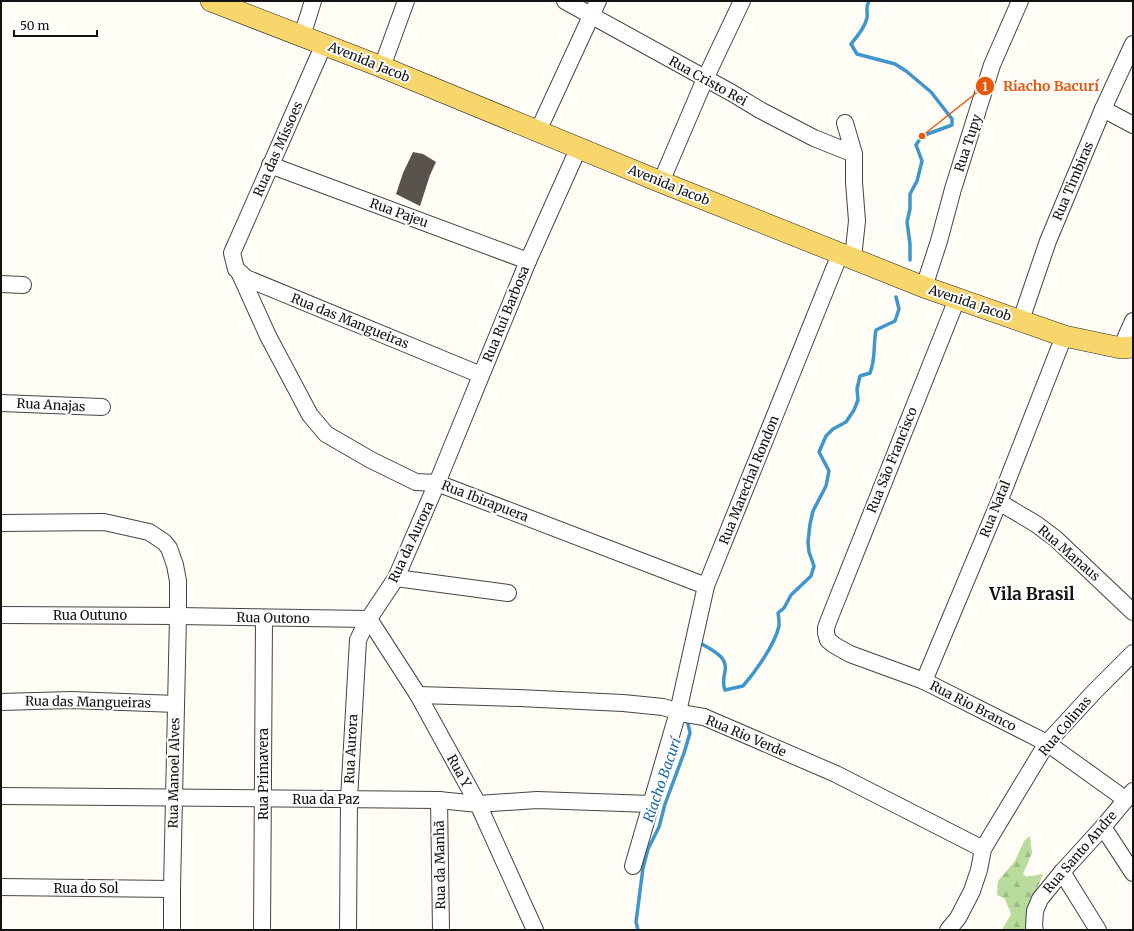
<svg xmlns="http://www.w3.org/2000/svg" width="1134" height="931" font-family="Merriweather,serif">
<defs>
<pattern id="forest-firs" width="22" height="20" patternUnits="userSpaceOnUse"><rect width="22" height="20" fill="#b9dc9c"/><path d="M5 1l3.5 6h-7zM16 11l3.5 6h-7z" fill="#9ebc85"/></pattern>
</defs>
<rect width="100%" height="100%" fill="#fffdf5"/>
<polygon fill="url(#forest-firs)" points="1030,836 1032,853 1023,874 1026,877 1043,874 1029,909 1031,930 1002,930 1011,914 1005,899 997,895 998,881 1015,861 1024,841"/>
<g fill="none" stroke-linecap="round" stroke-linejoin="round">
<g stroke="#3f96cf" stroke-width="3.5">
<path d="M869,1C865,8 868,11 867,18C865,27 857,37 851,44L857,54L895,64L906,71L931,92L952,119V125L922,136L916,145L922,161L917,181L910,194V209L907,222L910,244V260"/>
<path d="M697,646L702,644C712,650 728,657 725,671C724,678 722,683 725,690L743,686C756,671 775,644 779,626C779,621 779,617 778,613L784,608L791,595L811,576L814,566L809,552L808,542L810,524L813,511L826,486L829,471L819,452L826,436L833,429L846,422L854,410L858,400L857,389L860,376L870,373C876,358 873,345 876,330L895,321L899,309L896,297"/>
<polyline points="638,930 636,922 643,868 648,849 659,827 665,804 684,753 690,733 687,719"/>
</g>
</g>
<polygon fill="#5a524d" points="413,152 423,154 436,162 430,175 420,206 396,194 403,173"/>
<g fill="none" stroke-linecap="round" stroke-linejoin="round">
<g stroke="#444" stroke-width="18">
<g id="minor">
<polyline points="565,1 732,93 760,110 814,138 854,154"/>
<polyline points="302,36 313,1"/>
<polyline points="324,44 232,253 236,269 246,278 481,375"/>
<polyline points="382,67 406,1"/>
<polyline points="1103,109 1133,125"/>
<polyline points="845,123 854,154 854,182 857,221 853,258"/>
<polyline points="538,131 598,1"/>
<polyline points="270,165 528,261"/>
<polyline points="661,182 705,79 742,1"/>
<polyline points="240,274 268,336 310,415 326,434 371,460 416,482 437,483 706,586"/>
<polyline points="1,284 23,285"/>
<polyline points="924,287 939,241 953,189 992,65 1020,1"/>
<polyline points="957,299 828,622 826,628 826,633 828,640 834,645 850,654 924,681 1047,743 1125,799"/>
<polyline points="1021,320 1048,241 1103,109 1133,44"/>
<polyline points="1121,348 1133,321"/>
<polyline points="1,403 102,407"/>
<polyline points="999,502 1036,524 1056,539 1133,612"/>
<polyline points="1,523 104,522 149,532 164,542 169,548 175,565 178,581 178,616 172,889 172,930"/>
<polyline points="396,578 508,593"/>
<polyline points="1,615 178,616 369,619"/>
<polyline points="369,619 418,695 478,804 535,930"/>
<polyline points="924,681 999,502 1064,336"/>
<polyline points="418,695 519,698 623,703 663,707 686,714 704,717 836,774 983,849"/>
<polyline points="1,702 71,700 176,704"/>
<polyline points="1,796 439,800 478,804 537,800 651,804"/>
<polyline points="439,800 441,930"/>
<polyline points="1103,827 1133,873"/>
<polyline points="633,866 678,712 706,586 840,254"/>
<polyline points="1062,872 1098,930"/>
<polyline points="1,887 172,889"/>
<polyline points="262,930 264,618"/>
<polyline points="348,930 349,799 358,640 366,623 396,578 437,483 528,261 579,147"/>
<polyline points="948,930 958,918 972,891 979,870 983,849 1047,743 1094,692 1133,653"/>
<polyline points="1035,930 1034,927 1035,911 1040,899 1062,872 1103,827 1133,791"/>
</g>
</g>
<g stroke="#222" stroke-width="22">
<polyline id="major" points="211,1 382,67 661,182 924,287 1064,336 1121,348 1133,347"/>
</g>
<use href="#minor" stroke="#fff" stroke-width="16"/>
<use href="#major" stroke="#f9d66b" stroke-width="21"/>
</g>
<g text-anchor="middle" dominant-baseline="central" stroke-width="4" stroke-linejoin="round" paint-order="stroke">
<g font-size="13" fill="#111" stroke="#fff">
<text transform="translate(369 62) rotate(22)">Avenida Jacob</text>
<text transform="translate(708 81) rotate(29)">Rua Cristo Rei</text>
<text transform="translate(968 143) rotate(-72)">Rua Tupy</text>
<text transform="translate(278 149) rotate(-66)">Rua das Missoes</text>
<text transform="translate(1073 181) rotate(-67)">Rua Timbiras</text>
<text transform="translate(669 185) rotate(22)">Avenida Jacob</text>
<text transform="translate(399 213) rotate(20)">Rua Pajeu</text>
<text transform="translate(970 303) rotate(19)">Avenida Jacob</text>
<text transform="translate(506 314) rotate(-68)">Rua Rui Barbosa</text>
<text transform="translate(350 321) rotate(22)">Rua das Mangueiras</text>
<text transform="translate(51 405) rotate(3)">Rua Anajas</text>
<text transform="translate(892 460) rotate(-68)">Rua São Francisco</text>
<text transform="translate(749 480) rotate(-68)">Rua Marechal Rondon</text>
<text transform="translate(485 501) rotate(21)">Rua Ibirapuera</text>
<text transform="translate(995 509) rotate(-68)">Rua Natal</text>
<text transform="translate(411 542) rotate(-65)">Rua da Aurora</text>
<text transform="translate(1069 553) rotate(41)">Rua Manaus</text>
<text x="90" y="615">Rua Outuno</text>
<text transform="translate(273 618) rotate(1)">Rua Outono</text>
<text transform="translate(88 702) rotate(1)">Rua das Mangueiras</text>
<text transform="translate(973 706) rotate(27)">Rua Rio Branco</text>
<text transform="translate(1065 726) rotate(-50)">Rua Colinas</text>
<text transform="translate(746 736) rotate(23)">Rua Rio Verde</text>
<text transform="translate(351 749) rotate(-87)">Rua Aurora</text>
<text transform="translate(459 771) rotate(61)">Rua Y</text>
<text transform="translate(174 773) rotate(-89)">Rua Manoel Alves</text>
<text transform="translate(263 774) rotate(-90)">Rua Primavera</text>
<text x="326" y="799">Rua da Paz</text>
<text transform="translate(1080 852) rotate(-49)">Rua Santo Andre</text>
<text transform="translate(440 865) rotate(-91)">Rua da Manhã</text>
<text x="86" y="888">Rua do Sol</text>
</g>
<g font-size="14" font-style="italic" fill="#1768a6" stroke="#fff">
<text transform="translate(662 780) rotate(-71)">Riacho Bacurí</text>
</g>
<g font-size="17" font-weight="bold" fill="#111" stroke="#fff">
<text x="1032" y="594">Vila Brasil</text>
</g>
</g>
<path fill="none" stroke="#e8590c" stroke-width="1.5" d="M922 136L985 86"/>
<g fill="#e8590c" stroke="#fff" stroke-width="1.5">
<circle cx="922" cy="136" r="4"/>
<circle cx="985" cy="86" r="10"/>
</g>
<g font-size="12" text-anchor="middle" font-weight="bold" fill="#fff">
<text x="985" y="91">1</text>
</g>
<g font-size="14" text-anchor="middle" font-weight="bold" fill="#e8590c" stroke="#fff" stroke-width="4" stroke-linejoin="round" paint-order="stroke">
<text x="1051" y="91">Riacho Bacurí</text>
</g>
<rect width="1134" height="931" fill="none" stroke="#111111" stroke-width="4"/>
<path d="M14 30v6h83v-6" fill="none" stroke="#111111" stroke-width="2"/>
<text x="20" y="30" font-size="12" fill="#111111" stroke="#ffffff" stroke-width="3" paint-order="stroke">50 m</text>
</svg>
